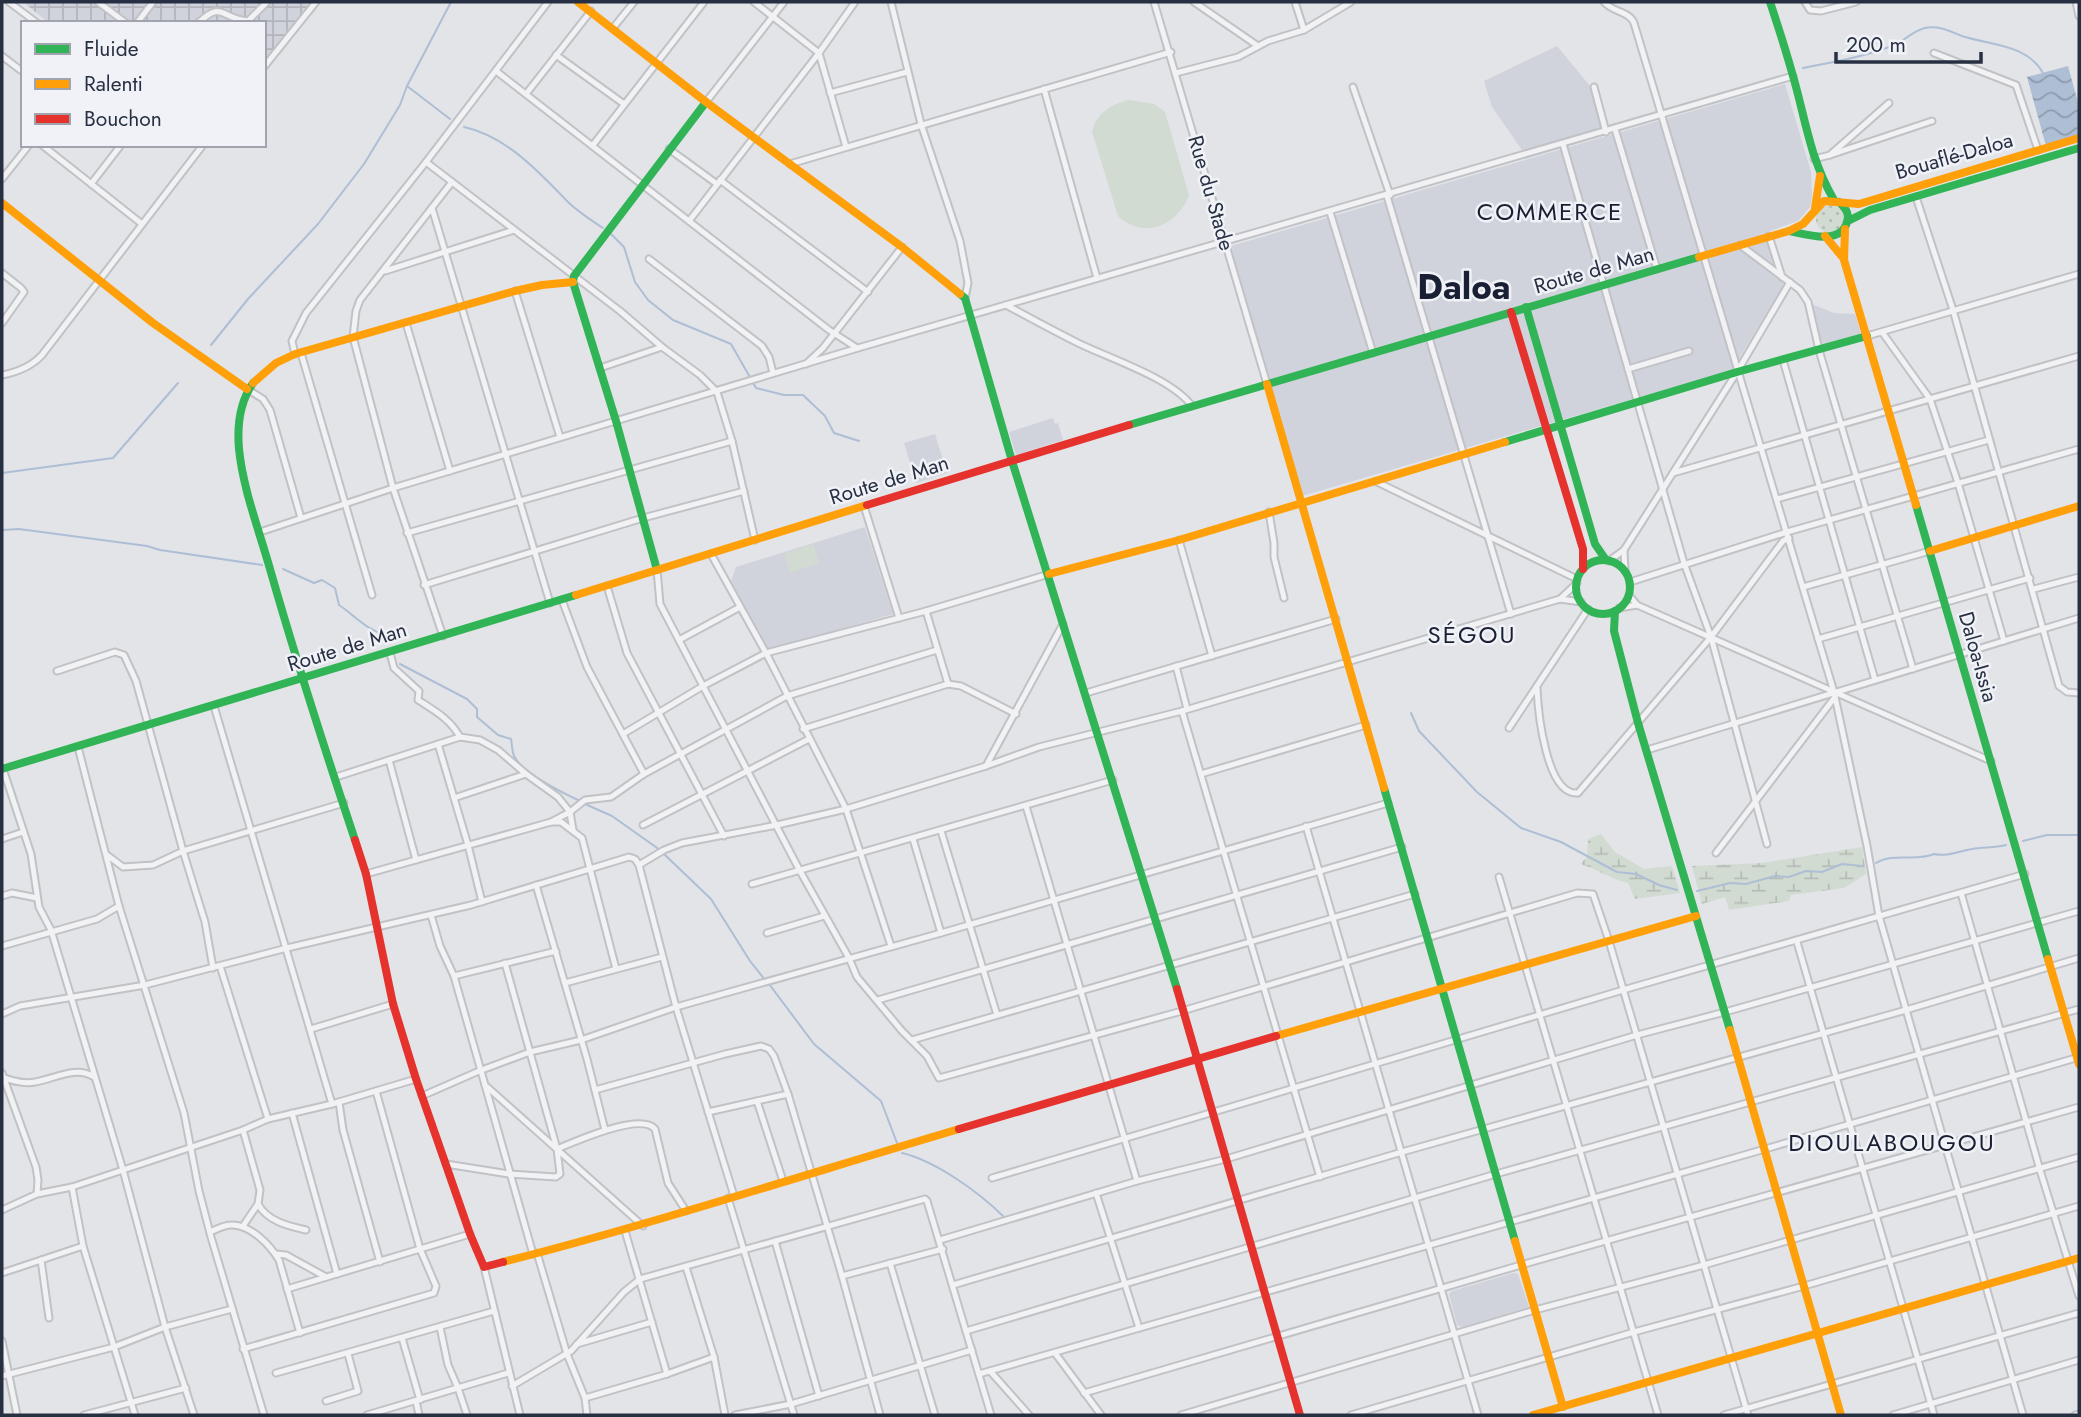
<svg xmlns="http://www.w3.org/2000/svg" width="2081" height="1417" font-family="Jost,sans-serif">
<defs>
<pattern id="industrial-grid" width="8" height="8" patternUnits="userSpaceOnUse" patternTransform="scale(1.75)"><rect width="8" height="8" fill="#d0d3db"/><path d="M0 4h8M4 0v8" fill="none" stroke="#b3b5bd"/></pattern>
<pattern id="grass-dots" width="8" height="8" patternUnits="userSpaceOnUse" patternTransform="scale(1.75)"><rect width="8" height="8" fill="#d2dbd2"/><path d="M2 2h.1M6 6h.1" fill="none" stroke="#b4bcb6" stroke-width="1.8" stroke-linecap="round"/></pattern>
<pattern id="wetland-marsh" width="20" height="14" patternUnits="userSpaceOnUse" patternTransform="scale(1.75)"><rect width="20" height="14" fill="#d2dbd2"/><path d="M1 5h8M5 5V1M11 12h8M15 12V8" fill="none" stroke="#b4bcb6"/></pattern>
<pattern id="water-waves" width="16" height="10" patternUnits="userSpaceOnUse" patternTransform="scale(1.75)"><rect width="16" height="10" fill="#aebed4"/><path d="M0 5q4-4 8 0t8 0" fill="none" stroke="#8e9bae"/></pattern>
</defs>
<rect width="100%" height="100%" fill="#e2e4e8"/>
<g fill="#d0d3db">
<polygon points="1557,46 1590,86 1602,129 1522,150 1492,107 1484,81"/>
<polygon points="1785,84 1811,172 1812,196 1810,207 1798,221 1767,232 1784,284 1732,370 1302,496 1231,246"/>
<polygon points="1809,303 1834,313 1855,314 1861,334 1821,346"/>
<polygon points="1053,418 1055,424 1058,423 1063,440 1016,455 1009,432"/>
<polygon points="935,434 947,473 916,483 904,443"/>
<polygon points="865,527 893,614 768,650 731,581 736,567"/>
<polygon points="1514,1273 1518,1274 1529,1307 1462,1327 1457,1325 1449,1294 1452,1291"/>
</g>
<polygon fill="url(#industrial-grid)" points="23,2 315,2 264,67 264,23 49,23"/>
<circle fill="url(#grass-dots)" cx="1830" cy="219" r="14"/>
<g fill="url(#wetland-marsh)">
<path d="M1601,834L1615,852L1644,869L1672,866L1680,893L1635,899L1628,883C1610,879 1598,869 1580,864L1587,857L1588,839Z"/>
<polygon points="1862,847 1866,874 1844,888 1791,895 1789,901 1729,910 1725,897 1702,904 1692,866 1763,863"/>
</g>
<g fill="#d2dbd2">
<path d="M1129,100L1154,104L1165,112L1189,195C1177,226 1144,240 1118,216L1092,132C1096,113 1112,104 1129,100Z"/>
<polygon points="813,544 819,563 790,573 784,554"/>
</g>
<polygon fill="url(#water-waves)" points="2068,66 2079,106 2079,136 2046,146 2027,77"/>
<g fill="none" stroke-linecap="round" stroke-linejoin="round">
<g stroke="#aebed4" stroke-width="2">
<path d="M1803,68C1833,62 1863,57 1892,46C1905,41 1912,31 1925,28C1939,25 1949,31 1962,36C1989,45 2027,44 2043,73"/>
<polyline points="407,86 450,119"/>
<path d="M464,127C506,136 539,172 568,202C578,212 591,220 603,228"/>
<polyline points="611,234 624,247 635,282 648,300 673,320 731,344 751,379"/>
<polyline points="211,345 248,299 318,224 364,164 400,105 407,86 451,2"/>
<polyline points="752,381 756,388 784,395 803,395 825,416 834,433 859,441"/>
<polyline points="2,473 113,458 178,383"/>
<polyline points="2,530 19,529 147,546 160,550 262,565"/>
<path d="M283,569L314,583L322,580L335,588L339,605C354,615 367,630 385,635"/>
<path d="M400,664L467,699L477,709V717L498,735L511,739C512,744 512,751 514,756C522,773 563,793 580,801"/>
<polyline points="1411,713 1419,731 1477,792 1521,828 1561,842 1617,872 1636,874 1659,885 1677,890"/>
<polyline points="585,804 612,816 660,850"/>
<polyline points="2023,841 2047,835 2079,835"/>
<polyline points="664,854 711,899 750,961 765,980"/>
<path d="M1876,863C1893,852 1916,862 1934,854C1947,857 1959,851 1972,849C1984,847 1994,848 2006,845"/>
<polyline points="1697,891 1730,883 1746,884 1775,876 1789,877 1806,871 1822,872 1842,864 1862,866"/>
<polyline points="769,984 814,1044 881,1101 897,1143"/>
<path d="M902,1153C936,1161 980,1193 1004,1217"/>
</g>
<g stroke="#c0c2c6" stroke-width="9">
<g id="street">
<polyline points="9,2 37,23"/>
<polyline points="98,2 126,23"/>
<polyline points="754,2 819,53 846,147"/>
<polyline points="891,2 921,124 960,241 968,283 965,298"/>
<polyline points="1154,2 1267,384"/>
<polyline points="1194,2 1258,46"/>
<polyline points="1295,2 1304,30"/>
<path d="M1604,2C1612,12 1629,11 1634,23L1834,692L1867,846L1879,916L2023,1415"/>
<polyline points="1805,2 1810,10 1821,11 1856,2"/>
<polyline points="2076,2 2079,16"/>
<polyline points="137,23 153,2"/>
<path d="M198,23C223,0 219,18 248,21L267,2"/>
<polyline points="613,28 634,2"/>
<polyline points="1934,53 2016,85 2038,150"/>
<polyline points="556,55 624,104"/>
<polyline points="2,56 23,72"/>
<polyline points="264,67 316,2"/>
<polyline points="496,71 829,330 857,348"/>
<polyline points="1176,73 1238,57 1268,41 1304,30 1351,2"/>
<polyline points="1353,87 1390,195"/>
<polyline points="1594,87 1606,132"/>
<polyline points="1044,89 1097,278"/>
<polyline points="830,93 907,72"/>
<polyline points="526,94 591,11"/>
<polyline points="706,102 784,2"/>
<polyline points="1615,129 1657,269"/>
<polyline points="1563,144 1684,563 1711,637 1767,844"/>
<polyline points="42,145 142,224"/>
<polyline points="593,145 704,2"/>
<polyline points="669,149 717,184"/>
<polyline points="1830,155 1932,121"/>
<polyline points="1814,159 1830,155 1889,103"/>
<polyline points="426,162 620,311 662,347 700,375 717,392 732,441 755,540"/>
<polyline points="790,164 1171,52"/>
<polyline points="2,179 29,145"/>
<polyline points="720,180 868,292"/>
<polyline points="91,184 121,145"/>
<polyline points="1387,196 1511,614"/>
<polyline points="1916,197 1953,310 2059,686 2067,692 2079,693"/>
<polyline points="432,208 550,603"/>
<polyline points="1330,212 1373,353"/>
<polyline points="689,221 819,53 855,2"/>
<polyline points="1769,236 1782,277"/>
<polyline points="1740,245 1800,290 1808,302 1819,350 1913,669"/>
<polyline points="649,259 762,346 769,357 773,373"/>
<polyline points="385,271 514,230"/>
<polyline points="2,273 21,288 24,292 2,323"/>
<polyline points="515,291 560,437"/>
<path d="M1006,305C1030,318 1054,331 1078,343C1111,359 1171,378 1192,406"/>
<polyline points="406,323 450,471"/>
<polyline points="1882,332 1930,399 1958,483 2004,641"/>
<polyline points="1867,336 2079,274"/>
<polyline points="301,353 372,595"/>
<polyline points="295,354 292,341 306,313 426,162 548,2"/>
<polyline points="1783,360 1875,680"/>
<polyline points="806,364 823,348 902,247"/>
<polyline points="600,368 662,347"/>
<polyline points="1628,369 1689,351"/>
<path d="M2,375C18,372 31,367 42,355L203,145"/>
<polyline points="247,389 263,399 270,410 301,518"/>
<polyline points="1673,473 2079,356"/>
<polyline points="1377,482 1577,579"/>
<polyline points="1777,499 1989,440"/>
<polyline points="864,506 899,618"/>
<polyline points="1269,512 1274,543 1274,557 1284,598"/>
<polyline points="260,532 393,488 858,348 1793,76"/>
<polyline points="407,533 732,441"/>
<polyline points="1179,540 1212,656"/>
<polyline points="1624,550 1625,571"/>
<polyline points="711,554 766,653 846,809 891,946"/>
<polyline points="1609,561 1624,550 1737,372 1790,282"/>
<polyline points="657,570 660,604 800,871 849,958 857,977 902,1031 927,1056 939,1078 1182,1011 1577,893 1593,894 1609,941 1748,1415"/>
<polyline points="1630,582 1787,532 2079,449"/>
<polyline points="424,585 643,518 744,491"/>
<polyline points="607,586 627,653 724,836"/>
<polyline points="1803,587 1930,551"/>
<polyline points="2034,589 2079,577"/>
<polyline points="1629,595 1637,605 1991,761"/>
<polyline points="1560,599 1577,583"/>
<polyline points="562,600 587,667 644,774"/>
<polyline points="1619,608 1637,605"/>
<polyline points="926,611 948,684"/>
<polyline points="443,636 393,488 353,337 356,311 360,300 452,182"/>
<polyline points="1818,639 2030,578"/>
<polyline points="679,640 740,607"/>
<path d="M390,653L394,668L419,691L418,700C435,711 450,719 460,737L480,740L498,750L526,774L558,797L570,812L573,830"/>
<polyline points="1176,666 1187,709"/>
<polyline points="57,671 115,652 124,655 136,681 183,851 205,922 213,968"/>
<path d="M1537,688C1538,711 1546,796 1578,793L1711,637L1783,541L1789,538"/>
<polyline points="1086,693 1336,619"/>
<polyline points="214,706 332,1104"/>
<polyline points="1182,711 1320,1177"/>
<polyline points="1509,728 1588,609"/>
<polyline points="803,729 948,684 961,686 1016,714"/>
<polyline points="623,734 703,686 766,653 926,611 1049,574"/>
<polyline points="438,744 468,845 482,902"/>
<polyline points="78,747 119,906"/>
<polyline points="1647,750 2079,618"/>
<polyline points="389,760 416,860"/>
<polyline points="986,766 1063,624"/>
<polyline points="3,769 31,854 39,907 51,930 123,1170 165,1327 194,1415"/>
<polyline points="1201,774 1366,725"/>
<polyline points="336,777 460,737"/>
<polyline points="454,798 526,774"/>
<polyline points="1026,806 1137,1181"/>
<polyline points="551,822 570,812 585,800 611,797 644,774 787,696 937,650"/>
<polyline points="643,825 809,739"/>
<polyline points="1306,826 1478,1415"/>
<polyline points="941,831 997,1015"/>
<polyline points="2,839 23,832"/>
<polyline points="913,839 941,933"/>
<polyline points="1716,853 1835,697"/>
<polyline points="107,855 123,867 153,865 183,851 344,803"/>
<polyline points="639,865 664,850 682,843 777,825 846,809 986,766 1039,747 1182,711 1560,599 1581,602"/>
<polyline points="366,874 551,822 561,822 582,838 616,969"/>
<polyline points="1499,877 1658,1415"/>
<polyline points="752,884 1113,780"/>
<polyline points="536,885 587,1059 605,1130"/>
<polyline points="1961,893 2040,1170 2079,1296"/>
<polyline points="2,896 12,893 37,898"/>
<polyline points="431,915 440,946 454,976 485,1085 643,1226"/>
<polyline points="767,933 824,916"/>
<polyline points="1797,942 1934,1415"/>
<polyline points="2,946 97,919 119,906 184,1113 199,1191 211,1237 264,1415"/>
<polyline points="220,966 268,1119"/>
<polyline points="454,976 556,951"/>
<polyline points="565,983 662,957"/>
<polyline points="878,1000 1402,847"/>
<polyline points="2,1014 20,1006 145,985 287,948 471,905 629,857 635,859 639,865 676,1007 734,1196"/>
<polyline points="311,1029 393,1004"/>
<polyline points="912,1040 1415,894"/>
<polyline points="2,1073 36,1167 38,1180 37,1194"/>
<path d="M2,1077C12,1081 24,1084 35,1082C54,1079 76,1065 94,1077"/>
<polyline points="485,1085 533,1254"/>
<polyline points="595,1090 725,1054 761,1046 769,1049 774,1056 788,1094 842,1276 880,1415"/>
<polyline points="422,1096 479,1071 530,1052 581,1040 676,1007 941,933 1388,803"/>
<polyline points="757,1101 783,1181"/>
<polyline points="339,1102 343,1130 380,1262"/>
<polyline points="708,1112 788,1094"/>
<polyline points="292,1113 337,1274"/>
<polyline points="243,1130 260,1190 258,1204 243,1226"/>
<path d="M557,1149C576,1141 641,1112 655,1129L668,1183L686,1211"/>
<polyline points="446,1164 509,1174 556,1177 560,1174 557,1149 505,963"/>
<polyline points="992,1178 1623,990 2025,874"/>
<polyline points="72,1187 83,1246 135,1415"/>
<polyline points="1096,1193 1139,1328"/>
<polyline points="728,1198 794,1415"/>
<path d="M258,1204C267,1221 288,1226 306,1230"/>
<polyline points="2,1210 37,1194 72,1187 243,1130 268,1119 332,1104 416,1079"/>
<polyline points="625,1231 667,1374"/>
<path d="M210,1232C217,1229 224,1225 231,1225C250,1224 270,1245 279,1260L300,1333"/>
<polyline points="940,1240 1137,1181 1226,1159 1637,1035 1725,1012 2079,911"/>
<polyline points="775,1241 819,1396"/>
<polyline points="537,1253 567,1354 585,1398 587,1415"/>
<polyline points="276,1254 286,1255 326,1277"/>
<polyline points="41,1260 49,1318"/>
<polyline points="890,1263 935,1415"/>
<polyline points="484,1267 520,1415"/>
<polyline points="686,1267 714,1357 725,1415"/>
<polyline points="2,1273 83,1246"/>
<polyline points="842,1276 943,1249"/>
<polyline points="953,1285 1402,1152 1906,1010 2079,958"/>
<polyline points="287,1289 470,1234"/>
<polyline points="440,1327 448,1365 458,1388 467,1415"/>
<polyline points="966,1331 1496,1174 2079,1009"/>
<polyline points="402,1338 420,1400"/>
<polyline points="2,1341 17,1415"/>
<polyline points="577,1344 652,1322"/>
<polyline points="243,1349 434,1293 436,1286 420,1249 376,1091"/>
<polyline points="1055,1353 1101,1415"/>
<polyline points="990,1371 1029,1415"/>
<polyline points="276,1373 494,1311"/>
<polyline points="979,1374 1765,1149 2079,1057"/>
<polyline points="2,1376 114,1347 165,1327 232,1309"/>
<polyline points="512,1386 571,1351 624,1292 640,1279 925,1199 927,1201 991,1415"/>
<polyline points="1084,1393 1521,1265 2079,1107"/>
<polyline points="585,1398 667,1374 714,1357"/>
<polyline points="326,1401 358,1391 348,1354"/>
<polyline points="416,1401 419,1415"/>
<polyline points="84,1415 186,1388"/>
<polyline points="367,1415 508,1373"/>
<polyline points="735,1415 791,1404 972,1350"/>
<polyline points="1181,1415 1535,1310 1704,1265 2079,1157"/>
<polyline points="1351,1415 1634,1332 1804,1286 2079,1206"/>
<polyline points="1724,1415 2079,1313"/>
<polyline points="1893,1415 2079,1360"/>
<polyline points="2075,1415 2079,1414"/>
</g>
</g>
<use href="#street" stroke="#f2f2f4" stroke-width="5"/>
<g stroke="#30b455" stroke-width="8">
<path d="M1770,2C1778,26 1786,51 1793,76C1806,121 1810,159 1834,200"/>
<polyline points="1848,221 1870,210 2079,148"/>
<path d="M1789,231C1805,234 1841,246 1847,222C1850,213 1845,208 1839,202"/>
<polyline points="960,294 965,298 1012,461 1177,989"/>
<polyline points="1526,307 1595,544 1606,560"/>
<path d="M253,383C239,403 237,426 239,449C243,489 259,530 270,569C296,660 325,750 355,840"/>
<polyline points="1129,425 1699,257"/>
<polyline points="1505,442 1737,372 1867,336"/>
<polyline points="1916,505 2048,959"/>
<circle cx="1603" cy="587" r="27"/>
<polyline points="657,570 616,421 573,282 574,276 706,102"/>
<polyline points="1615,611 1614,631 1638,723 1730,1030"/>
<polyline points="2,769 576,595"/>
<polyline points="1384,788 1515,1241"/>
</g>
<g stroke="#ff9f0a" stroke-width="8">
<polyline points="578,2 706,102 902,247 960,294"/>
<polyline points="2,203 153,323 247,389"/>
<polyline points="1815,208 1820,176"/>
<polyline points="1845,229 1844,260 1916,505"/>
<polyline points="1825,236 1844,259"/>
<polyline points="1699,257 1789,231 1803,224 1824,201 1859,204 2079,138"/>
<polyline points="253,383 276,363 295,354 515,291 542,285 573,282"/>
<polyline points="1267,384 1384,788"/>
<polyline points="1930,551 2079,506"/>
<polyline points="1049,574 1179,540 1505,442"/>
<polyline points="576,595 867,505"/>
<polyline points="2048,959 2079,1064"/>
<polyline points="1730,1030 1841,1415"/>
<polyline points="1276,1036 1696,916"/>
<polyline points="1515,1241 1563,1407"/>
<path d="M503,1262C656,1223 807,1174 959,1129"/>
<polyline points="1533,1415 2079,1258"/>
</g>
<g stroke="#e5322d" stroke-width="8">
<polyline points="1511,312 1583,549 1583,569"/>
<polyline points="867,505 1129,425"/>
<polyline points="355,840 366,874 393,1004 416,1079 470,1234 484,1267 503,1262"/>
<polyline points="1177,989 1300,1415"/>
<polyline points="959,1129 1276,1036"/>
</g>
</g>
<g text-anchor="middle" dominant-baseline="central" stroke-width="5" stroke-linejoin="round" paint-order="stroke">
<g font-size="21" fill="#272f42" stroke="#f0f2f7">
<text transform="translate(1954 156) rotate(-16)">Bouaflé-Daloa</text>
<text transform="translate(1211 193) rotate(74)">Rue du Stade</text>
<text transform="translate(1594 270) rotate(-16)">Route de Man</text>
<text transform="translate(889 480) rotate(-17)">Route de Man</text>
<text transform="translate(347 647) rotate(-17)">Route de Man</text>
<text transform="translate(1978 657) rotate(74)">Daloa-Issia</text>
</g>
<g font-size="24" letter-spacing="2" fill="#1a2033" stroke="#f0f2f7">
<text x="1550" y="211">COMMERCE</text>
<text x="1472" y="634">SÉGOU</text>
<text x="1892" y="1142">DIOULABOUGOU</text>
</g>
<g font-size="35" font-weight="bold" fill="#1a2033" stroke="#f0f2f7">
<text x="1464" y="287">Daloa</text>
</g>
</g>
<rect width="2081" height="1417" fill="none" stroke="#272f42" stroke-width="7"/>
<rect x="21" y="21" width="245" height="126" fill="#f0f2f7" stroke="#a0a4af" stroke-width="2"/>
<rect x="35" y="44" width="35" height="10" fill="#30b455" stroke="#a0a4af" stroke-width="2"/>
<text x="84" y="56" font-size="21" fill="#272f42">Fluide</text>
<rect x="35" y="79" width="35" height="10" fill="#ff9f0a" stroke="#a0a4af" stroke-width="2"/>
<text x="84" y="91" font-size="21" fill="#272f42">Ralenti</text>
<rect x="35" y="114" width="35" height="10" fill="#e5322d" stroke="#a0a4af" stroke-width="2"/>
<text x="84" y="126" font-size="21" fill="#272f42">Bouchon</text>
<path d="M1836 52v10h145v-10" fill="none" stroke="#272f42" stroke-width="3.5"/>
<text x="1846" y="52" font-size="21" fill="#272f42" stroke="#f0f2f7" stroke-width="5" paint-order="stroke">200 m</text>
</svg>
